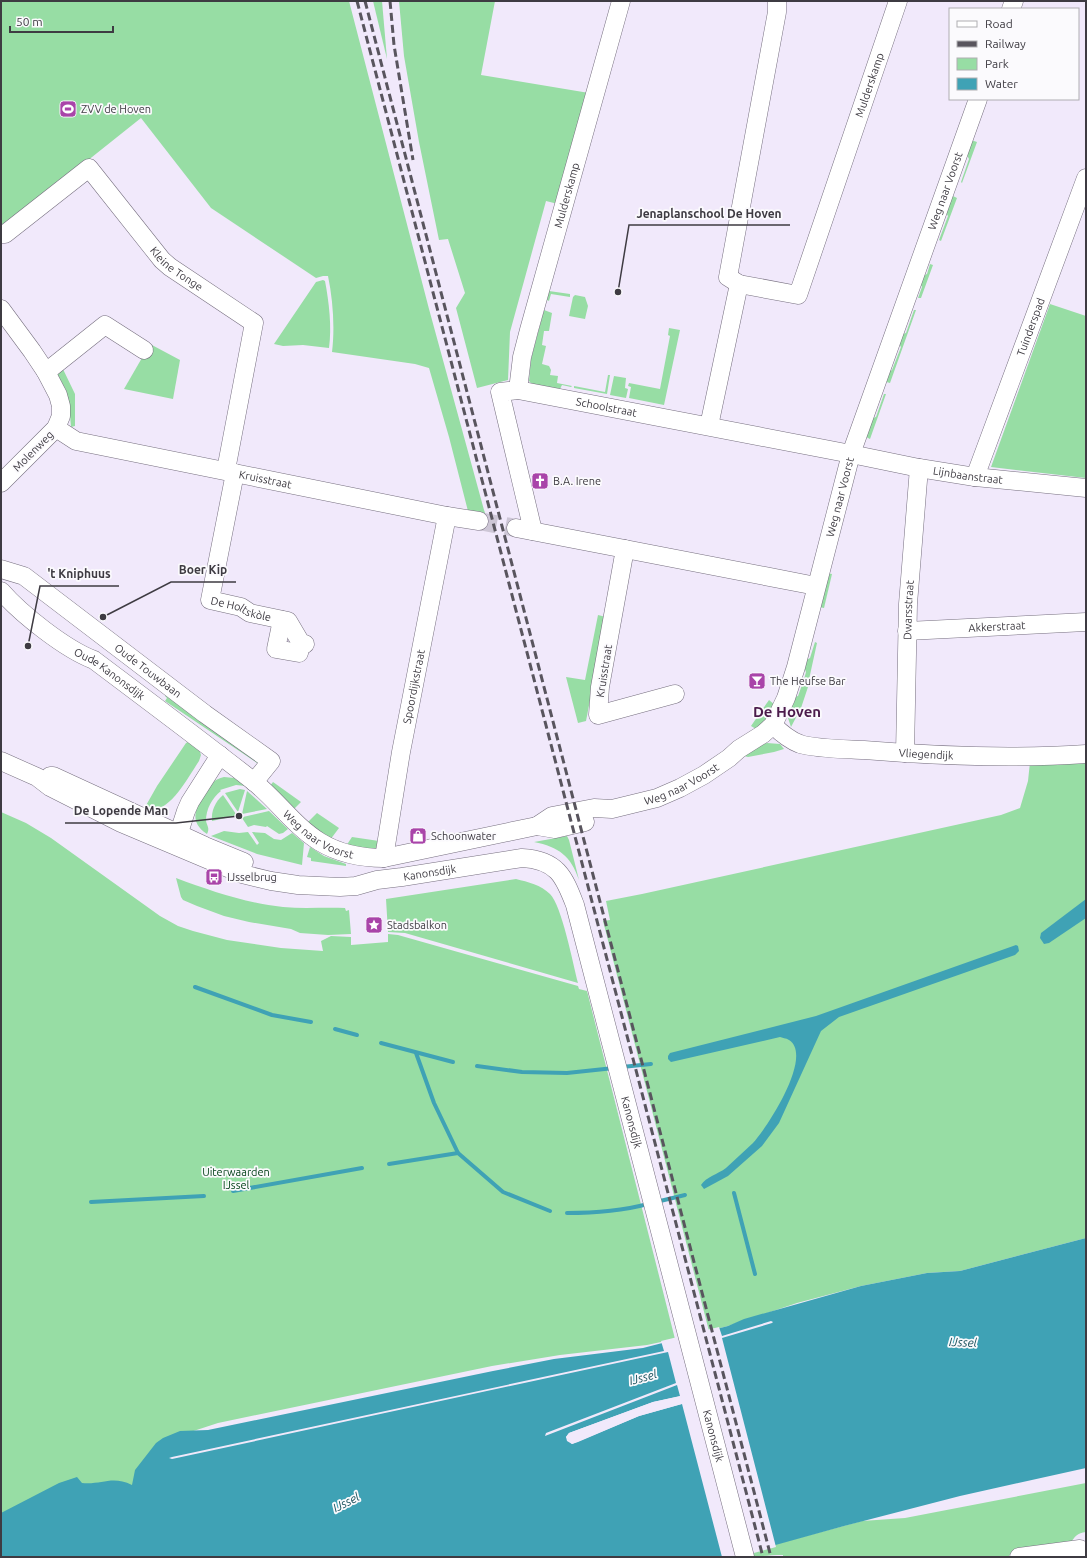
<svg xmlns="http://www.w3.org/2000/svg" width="1087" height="1558" font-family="Ubuntu,sans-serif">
<rect width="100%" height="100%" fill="#f1e9fb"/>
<g fill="#97dda4">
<path d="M1,1H349L429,309L484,510L487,518L469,515L449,437L429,368L415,364L332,352C335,328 333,300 328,276H323L316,278L211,208L141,118L3,228H1Z"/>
<polygon points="373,1 382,1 387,59"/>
<polygon points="399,1 495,1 481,75 589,93 558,204 546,201 510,332 508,380 477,388 456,308 465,293 448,239 439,240 419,142 404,56"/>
<polygon points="971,140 977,142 962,183 961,182 969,159 966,153"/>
<polygon points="951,195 957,198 941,241 939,240 948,216 945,211"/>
<polygon points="930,264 933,265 921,298 918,298 922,287 919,281 920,277 927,274"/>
<path d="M323,280L325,281C329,302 332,327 329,348L303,345L283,346L274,344L316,282Z"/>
<polygon points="549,291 570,294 570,297 551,294 549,301 547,300"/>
<polygon points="575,295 585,297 588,306 585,319 569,316 573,297"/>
<polygon points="1050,304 1086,316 1086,478 991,467"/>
<polygon points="544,310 552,313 549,331 544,331 542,345 546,346 542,364 549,366 551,370 550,375 558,376 557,383 572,386 571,387 562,385 560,389 532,384 529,381 531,359"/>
<polygon points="914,310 916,310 890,383 883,381 886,373 892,370 901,347 897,341 899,335 906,333"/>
<polygon points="669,328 680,330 664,405 629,398 631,387 628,386 629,383 660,389 670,336 668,335"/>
<polygon points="150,344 180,360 173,399 124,389"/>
<polygon points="61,365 75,394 75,426 71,427 69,403 66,390 55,370"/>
<polygon points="608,375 610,375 607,394 574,388 574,386 605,392"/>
<polygon points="614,376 626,378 625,388 628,389 626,398 610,395"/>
<polygon points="884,394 886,394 870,439 864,436 869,419 876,417"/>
<polygon points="827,573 832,574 824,608 819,607"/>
<polygon points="598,615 606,617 586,721 578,723 566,677 585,680"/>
<polygon points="815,642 817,643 808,684 803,683 806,672 803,665 804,661 810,658"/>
<polygon points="802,685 808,687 801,708 791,727 788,718 792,698 798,696"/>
<polygon points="169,690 257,761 257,763 165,701 167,698 165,696"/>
<polygon points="769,700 775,705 767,719 756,729 751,726"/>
<path d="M188,742L199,749L201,755L199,761C188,777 168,818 144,809L157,786L186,743Z"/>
<polygon points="767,743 780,744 784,749 774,752 748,757 744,756 763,744"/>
<polygon points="1086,759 1086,1238 960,1271 927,1273 861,1286 797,1303 728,1326 709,1331 603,921 610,920 606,901 642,894 1001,815 1020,808 1028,781 1030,762"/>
<path d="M224,777L234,778L246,786L236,785L220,790L221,791C212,798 206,809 206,821C207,826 210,828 207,834C189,822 195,808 205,793C210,785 214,779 224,777Z"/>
<polygon points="273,782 301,802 293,810 270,786"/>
<polygon points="240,789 245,790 238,812 225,793"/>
<polygon points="247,791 267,809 242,814"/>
<path d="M223,795L236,814L235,816L212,821C211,811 215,802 223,795Z"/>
<polygon points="269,811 288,829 283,833 279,834 267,826 266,827 254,825 248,827 242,818 243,817"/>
<polygon points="1,812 26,823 51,838 160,916 178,926 193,931 227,940 281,948 323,951 321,941 331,936 351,937 351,945 388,942 388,934 398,935 578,986 579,989 587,991 675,1339 647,1345 560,1355 492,1366 218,1423 172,1438 141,1483 1,1542"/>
<polygon points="317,813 339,828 330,840 307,823"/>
<polygon points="224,831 239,833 248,832 257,845 259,843 252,832 265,833 274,839 281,840 292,833 304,843 302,865 257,854 211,836"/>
<path d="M567,836L569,840L579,880C571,856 559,847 534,842Z"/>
<polygon points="352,837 379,841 376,849 346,846"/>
<polygon points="310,847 324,856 346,864 346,866 311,861 311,858 307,857"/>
<path d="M176,878C211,891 246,903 283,907C304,909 325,907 345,908L346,911L349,910L351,934L328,935L300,933L291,929L249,922L224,916L197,906L183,900L181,897Z"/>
<path d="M516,879C528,882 541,885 550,894C562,906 573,964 578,983L405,933L388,932L386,899Z"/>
<path d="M1086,1483V1532C1077,1533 1075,1536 1070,1544L1012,1552L1008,1557H783V1555C769,1555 757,1557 744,1557L765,1547L862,1521L905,1518Z"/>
</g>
<g fill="#3fa2b5" fill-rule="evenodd">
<polygon points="1086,899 1086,918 1049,943 1044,944 1040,938 1041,933"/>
<path d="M1016,945L1018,946L1019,951L1015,955L839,1017L821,1031L779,1123L762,1146L728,1176L704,1189L701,1185C706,1177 718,1174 726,1168C735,1160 744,1151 753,1143C767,1128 814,1056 789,1040C786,1038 782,1038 780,1037L671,1062L668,1059V1056L670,1053L816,1016Z"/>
<path d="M1086,1238V1468L960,1496L844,1526L732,1557H1V1513L59,1483L77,1477L82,1483C102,1485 112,1475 132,1485L135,1470L156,1443L163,1438L180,1431L208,1430L493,1371L554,1359L643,1348L728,1326L744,1319L861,1286L927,1273L960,1271ZM686,1395L685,1403L639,1416L572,1444L566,1437L569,1433L653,1402Z"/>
</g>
<path fill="#f1e9fb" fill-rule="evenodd" d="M771,1321L773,1322L772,1323L722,1338L776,1547L739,1557H722L682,1404L639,1416L578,1442L572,1444L567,1441L566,1437L569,1433L653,1402L680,1396L677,1385L545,1436L546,1433L676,1383L668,1352L172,1459L169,1458L172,1457L664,1351L661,1341L719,1327L722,1336ZM684,1397V1401L638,1415L577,1440L572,1442L569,1440L568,1437L570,1435L653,1404Z"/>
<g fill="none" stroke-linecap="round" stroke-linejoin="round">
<g stroke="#3fa2b5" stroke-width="4">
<polyline points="195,987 272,1015 311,1022"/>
<polyline points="335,1029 357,1035"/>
<polyline points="381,1043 453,1062"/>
<polyline points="416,1053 434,1103 458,1153 503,1192 550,1211"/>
<polyline points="477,1066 522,1072 567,1073 614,1068"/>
<polyline points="622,1067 651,1064"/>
<polyline points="389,1164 458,1153"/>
<polyline points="233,1191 362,1168"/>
<polyline points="734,1193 755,1274"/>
<polyline points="91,1202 204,1196"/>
<polyline points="656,1202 685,1195"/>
<path d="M567,1213C595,1213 621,1211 648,1204"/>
</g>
<polyline stroke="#cdc6d6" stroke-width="18" stroke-dasharray="18 9" stroke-linecap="butt" points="479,521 516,528"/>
<g stroke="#766f7f" stroke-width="19">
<g id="minor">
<polyline points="1011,9 1014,1"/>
<path id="s1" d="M1,234H5L89,168L162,260L170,267L254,323L226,470"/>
<polyline points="739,284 728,277 777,12 777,1"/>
<polyline points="1,309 32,351 46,372 58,395 61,406 61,416 56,428 1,483"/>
<polyline points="46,372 105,325 144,350"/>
<path id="s2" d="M518,390L522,357L529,330L621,1"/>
<path id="s3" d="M709,426L739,284L798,295L898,1"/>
<path id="s4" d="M56,428L76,441L447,516L479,521"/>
<path id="s5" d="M235,473L210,600L241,607L250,613L288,621L301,643L305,644"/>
<path id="s6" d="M975,477L1086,178"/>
<polyline points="516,528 625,549 600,687 598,715 675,694"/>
<path id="s7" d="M533,531L500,392L518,390L851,454L919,468L975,477L1086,488"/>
<polyline points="625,549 816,586"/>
<path id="s8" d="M1,569L24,576L205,714L271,761L254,782"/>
<path id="s9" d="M1,591C21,614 65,649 94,660C147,700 201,740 253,781C277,800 294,826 320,842C340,854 362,858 384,858L537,826L555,829L585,822"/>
<polyline points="282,620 276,649 299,653 301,643"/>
<path id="s10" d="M907,631L1086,622"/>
<path id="s11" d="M773,725C781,733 789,740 800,744C817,749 845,749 864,750C937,756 1012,759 1086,754"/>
<path id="s12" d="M905,753L908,604L919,468"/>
<path id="s13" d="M1,761L37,777L50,787L121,823L242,874L271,881L298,885L340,887L356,886L377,880L402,877L522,858C557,860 564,876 575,905L745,1557"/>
<polyline points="50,776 53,776 205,846 244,862"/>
<path id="s14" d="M537,826L552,816L594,808L612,809L657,798L680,788L704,775L729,758L739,749L763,734L773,725L786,698L796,667L851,454L978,99"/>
<polyline points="175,845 186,811 190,802 220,755"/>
<path id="s15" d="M384,858L401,752L447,516"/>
<polyline points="1019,1557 1080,1549"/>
</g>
</g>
<use href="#minor" stroke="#fff" stroke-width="18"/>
<g stroke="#59555e" stroke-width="3" stroke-dasharray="8 4" stroke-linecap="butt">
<polyline points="357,1 763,1557"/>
<polyline points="365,1 771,1557"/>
<polyline points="390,1 394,45 413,160"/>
</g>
</g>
<defs>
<g id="stadium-square" transform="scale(0.9)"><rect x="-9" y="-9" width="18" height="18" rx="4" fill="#a944a9" stroke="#fbfafd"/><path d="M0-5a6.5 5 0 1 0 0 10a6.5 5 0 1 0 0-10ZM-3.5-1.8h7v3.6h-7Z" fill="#fff"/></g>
<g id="church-square" transform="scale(0.9)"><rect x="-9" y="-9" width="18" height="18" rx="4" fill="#a944a9" stroke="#fbfafd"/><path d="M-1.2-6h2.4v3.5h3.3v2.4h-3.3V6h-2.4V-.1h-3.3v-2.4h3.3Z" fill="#fff"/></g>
<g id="bar-square" transform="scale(0.9)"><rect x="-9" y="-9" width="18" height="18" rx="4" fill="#a944a9" stroke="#fbfafd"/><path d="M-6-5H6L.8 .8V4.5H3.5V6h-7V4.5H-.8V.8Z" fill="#fff"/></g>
<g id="shop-square" transform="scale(0.9)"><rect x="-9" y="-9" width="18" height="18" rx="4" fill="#a944a9" stroke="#fbfafd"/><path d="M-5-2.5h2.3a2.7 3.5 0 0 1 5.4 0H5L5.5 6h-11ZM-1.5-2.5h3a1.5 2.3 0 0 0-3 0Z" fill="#fff"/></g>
<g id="bus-square" transform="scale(0.9)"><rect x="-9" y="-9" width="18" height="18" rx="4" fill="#a944a9" stroke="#fbfafd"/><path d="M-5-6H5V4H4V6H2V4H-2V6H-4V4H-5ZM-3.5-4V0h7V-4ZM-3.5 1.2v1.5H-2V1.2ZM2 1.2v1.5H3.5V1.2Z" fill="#fff"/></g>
<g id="sight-square" transform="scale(0.9)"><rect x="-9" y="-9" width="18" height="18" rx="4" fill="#a944a9" stroke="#fbfafd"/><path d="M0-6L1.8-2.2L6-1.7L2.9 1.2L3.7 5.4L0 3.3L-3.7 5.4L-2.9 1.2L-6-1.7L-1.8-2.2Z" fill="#fff"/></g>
</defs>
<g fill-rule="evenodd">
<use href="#stadium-square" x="68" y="109"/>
<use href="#church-square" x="540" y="481"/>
<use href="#bar-square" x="757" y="681"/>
<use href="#shop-square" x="418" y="836"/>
<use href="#bus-square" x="214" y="877"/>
<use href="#sight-square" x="374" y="925"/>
</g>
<g text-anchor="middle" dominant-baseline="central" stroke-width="3.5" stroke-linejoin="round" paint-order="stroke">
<g font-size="11" fill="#3e3b42" stroke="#fbfafd">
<text stroke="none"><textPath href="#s3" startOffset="427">Mulderskamp</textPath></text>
<text stroke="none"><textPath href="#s14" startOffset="825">Weg naar Voorst</textPath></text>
<text stroke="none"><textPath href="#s2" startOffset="201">Mulderskamp</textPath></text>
<text stroke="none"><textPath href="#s1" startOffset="245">Kleine Tonge</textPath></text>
<text stroke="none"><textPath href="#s6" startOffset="160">Tuinderspad</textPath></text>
<text stroke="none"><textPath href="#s7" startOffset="251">Schoolstraat</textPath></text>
<text transform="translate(33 451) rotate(-45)">Molenweg</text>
<text stroke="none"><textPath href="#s7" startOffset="619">Lijnbaanstraat</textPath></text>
<text stroke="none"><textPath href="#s4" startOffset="217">Kruisstraat</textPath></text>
<text stroke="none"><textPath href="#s14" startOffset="501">Weg naar Voorst</textPath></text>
<text stroke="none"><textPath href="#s5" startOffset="162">De Holtskòle</textPath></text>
<text stroke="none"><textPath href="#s12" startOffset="143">Dwarsstraat</textPath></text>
<text stroke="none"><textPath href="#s10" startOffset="90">Akkerstraat</textPath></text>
<text stroke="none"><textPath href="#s8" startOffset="180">Oude Touwbaan</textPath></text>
<text transform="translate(604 671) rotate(-81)">Kruisstraat</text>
<text stroke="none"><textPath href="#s9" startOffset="137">Oude Kanonsdijk</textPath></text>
<text stroke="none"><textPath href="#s15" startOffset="174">Spoordijkstraat</textPath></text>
<text stroke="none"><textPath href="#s11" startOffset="160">Vliegendijk</textPath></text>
<text stroke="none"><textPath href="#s14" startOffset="153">Weg naar Voorst</textPath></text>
<text stroke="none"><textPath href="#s9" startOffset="402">Weg naar Voorst</textPath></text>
<text stroke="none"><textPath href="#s13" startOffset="457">Kanonsdijk</textPath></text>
<text stroke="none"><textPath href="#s13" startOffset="852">Kanonsdijk</textPath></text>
<text stroke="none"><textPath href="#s13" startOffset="1176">Kanonsdijk</textPath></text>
</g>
<g font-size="11" fill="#3e3b42" stroke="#fbfafd" text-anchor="start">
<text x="81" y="109">ZVV de Hoven</text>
<text x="553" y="481">B.A. Irene</text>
<text x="770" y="681">The Heufse Bar</text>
<text x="431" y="836">Schoonwater</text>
<text x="227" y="877">IJsselbrug</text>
<text x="387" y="925">Stadsbalkon</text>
</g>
<g font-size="11" fill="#06431b" stroke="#fbfafd">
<text x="236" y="1172">Uiterwaarden<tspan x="236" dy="13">IJssel</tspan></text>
</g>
<g font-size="12" font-style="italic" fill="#174f5a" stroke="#fbfafd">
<text transform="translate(963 1342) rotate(2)">IJssel</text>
<text transform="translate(643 1377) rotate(-15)">IJssel</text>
<text transform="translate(346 1502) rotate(-27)">IJssel</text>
</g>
<g font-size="15" font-weight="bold" fill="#4b1b4b" stroke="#fbfafd">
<text x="787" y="711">De Hoven</text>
</g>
</g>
<path fill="none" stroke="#3e3b42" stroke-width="1.5" d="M618 292L629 225H790M103 617L171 582H236M28 646L40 586H119M239 816L176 823H65"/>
<g fill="#3e3b42" stroke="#fbfafd" stroke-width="1.5">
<circle cx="618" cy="292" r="4"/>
<circle cx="103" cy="617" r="4"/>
<circle cx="28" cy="646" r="4"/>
<circle cx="239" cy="816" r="4"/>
</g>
<g font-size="12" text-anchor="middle" font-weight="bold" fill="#3e3b42" stroke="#fbfafd" stroke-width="3.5" stroke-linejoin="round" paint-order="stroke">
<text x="709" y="218">Jenaplanschool De Hoven</text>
<text x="203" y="574">Boer Kip</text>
<text x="79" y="578">'t Kniphuus</text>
<text x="121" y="815">De Lopende Man</text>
</g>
<rect width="1087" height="1558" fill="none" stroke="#3e3b42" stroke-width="4"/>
<rect x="949" y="8" width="130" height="92" fill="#fbfafd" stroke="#afaeb2"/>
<rect x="957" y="21" width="20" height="6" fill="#ffffff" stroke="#afaeb2"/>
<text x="985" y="28" font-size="12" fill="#3e3b42">Road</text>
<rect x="957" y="41" width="20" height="6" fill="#59555e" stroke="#afaeb2"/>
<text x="985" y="48" font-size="12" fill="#3e3b42">Railway</text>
<rect x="957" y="58" width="20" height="12" fill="#97dda4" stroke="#afaeb2"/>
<text x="985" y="68" font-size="12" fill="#3e3b42">Park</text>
<rect x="957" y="78" width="20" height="12" fill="#3fa2b5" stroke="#afaeb2"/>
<text x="985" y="88" font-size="12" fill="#3e3b42">Water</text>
<path d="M10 26v6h103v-6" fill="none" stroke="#3e3b42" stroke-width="2"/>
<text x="16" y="26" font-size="12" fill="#3e3b42" stroke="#fbfafd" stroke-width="3" paint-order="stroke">50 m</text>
</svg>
